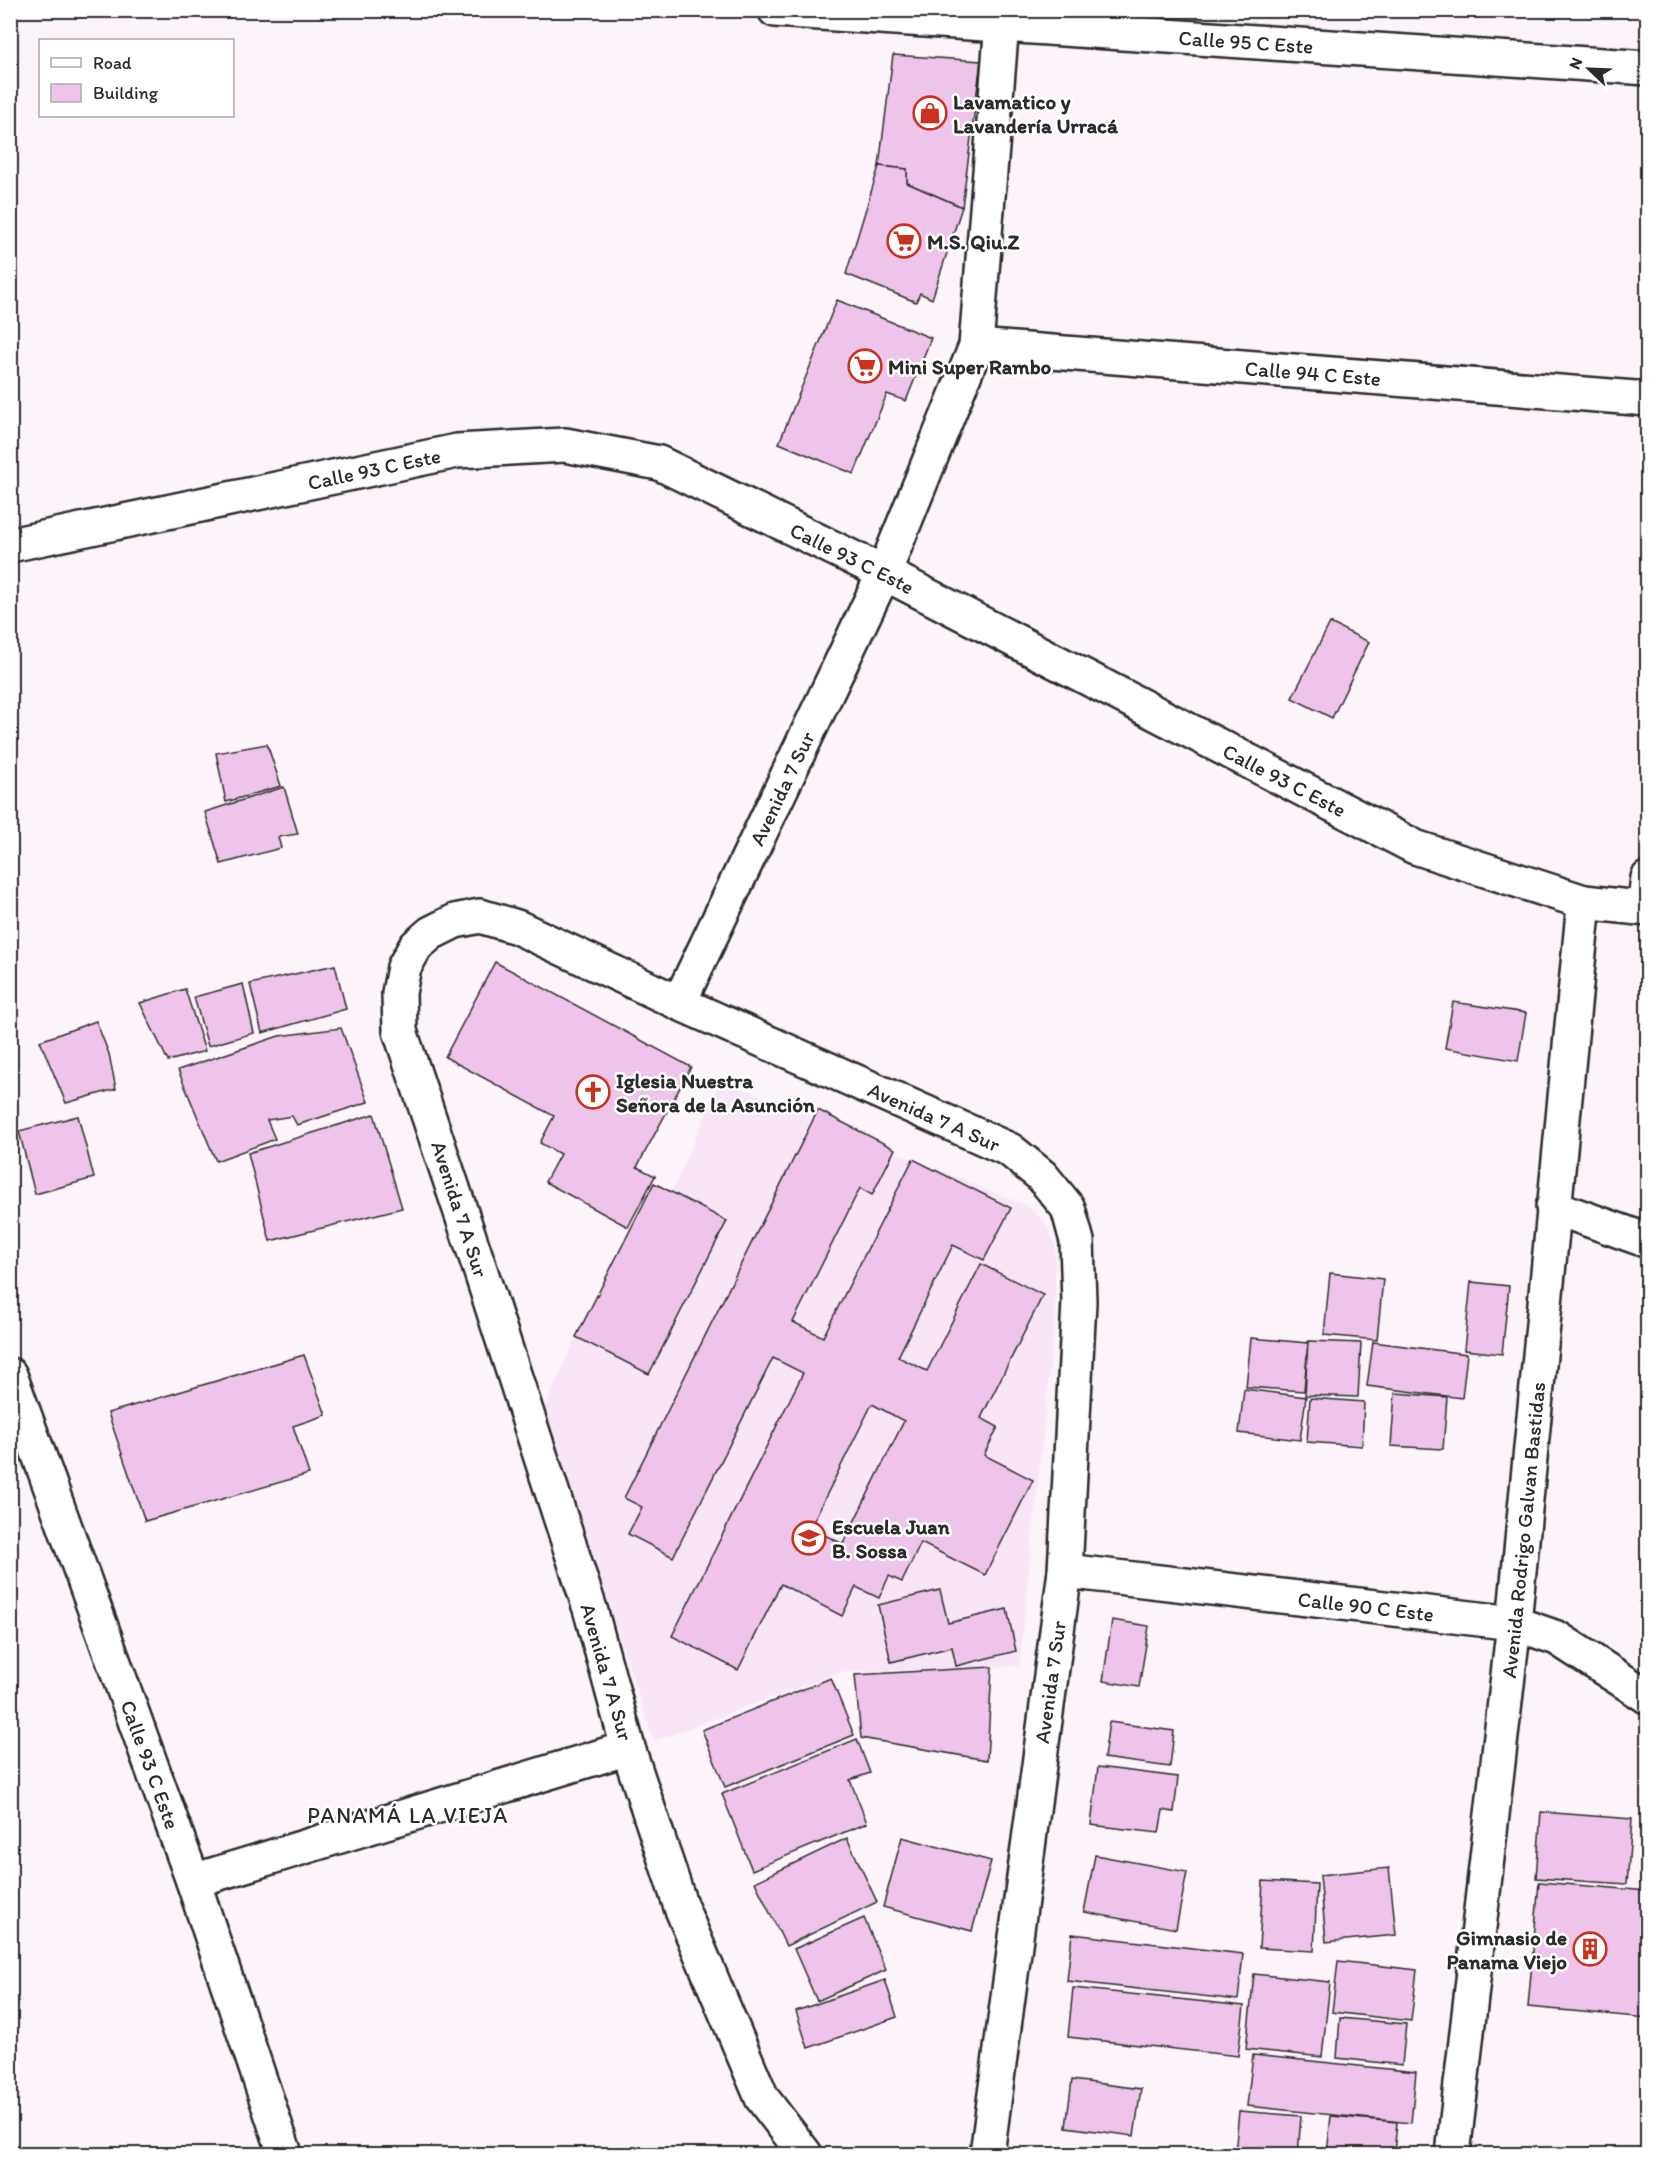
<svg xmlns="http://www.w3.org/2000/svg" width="1658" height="2165" font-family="Itim,sans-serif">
<rect width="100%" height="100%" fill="#fcf3fb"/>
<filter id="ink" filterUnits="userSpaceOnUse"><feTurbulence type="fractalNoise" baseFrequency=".0167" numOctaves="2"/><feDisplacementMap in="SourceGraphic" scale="12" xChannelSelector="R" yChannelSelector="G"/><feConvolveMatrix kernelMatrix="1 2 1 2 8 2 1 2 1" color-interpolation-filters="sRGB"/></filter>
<g filter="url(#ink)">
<polygon fill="#f8e5f6" points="721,1080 1027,1206 1045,1222 1055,1244 1055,1316 1019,1666 840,1672 654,1741 544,1410 576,1337 654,1183 672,1192"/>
<g fill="#efc4ea" stroke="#2b2b2b" stroke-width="1.5" fill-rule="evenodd">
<polygon points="893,55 981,61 962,207 907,183 907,169 879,166"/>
<polygon points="879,166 907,169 907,183 962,207 932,299 920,293 916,302 846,274"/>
<polygon points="837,300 931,338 906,401 887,394 854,474 779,443"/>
<polygon points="1330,623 1369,642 1332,718 1292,698"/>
<polygon points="267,744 281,786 226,802 216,753"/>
<polygon points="284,787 298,834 278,837 281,848 221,864 205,812"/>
<polygon points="495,962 691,1067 637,1167 655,1176 628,1227 545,1182 560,1154 540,1143 554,1116 445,1057"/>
<polygon points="335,965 346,1009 262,1033 250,984"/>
<polygon points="243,984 254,1033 208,1046 194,997"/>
<polygon points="185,989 205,1051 168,1061 140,1003"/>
<polygon points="1453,1002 1526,1013 1518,1061 1445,1048"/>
<polygon points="96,1021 109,1054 116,1089 66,1103 40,1041"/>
<polygon points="341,1028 368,1102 297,1125 292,1116 267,1120 275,1139 216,1161 178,1070 279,1036"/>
<path d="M818,1110L895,1149L872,1195L860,1188L793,1322L823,1337L913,1159L1011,1208L984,1260L953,1245L898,1357L927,1371L981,1264L1043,1295L981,1418L998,1427L984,1455L1033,1480L985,1575L921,1543L902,1582L889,1576L879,1598L856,1587L842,1616L781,1584L738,1670L672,1636L803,1373L773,1358L673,1557L628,1534L642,1507L624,1498ZM872,1404L904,1421L843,1544L810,1528Z"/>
<polygon points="374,1114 402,1208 270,1241 248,1153"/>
<polygon points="78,1116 94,1178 35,1194 19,1131"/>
<polygon points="654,1183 727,1221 649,1374 576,1337"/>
<polygon points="1330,1273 1383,1279 1377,1340 1324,1335"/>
<polygon points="1471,1282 1509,1286 1502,1354 1464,1350"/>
<polygon points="1251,1338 1308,1343 1304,1391 1246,1387"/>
<polygon points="1308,1341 1361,1343 1358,1397 1305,1395"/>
<polygon points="1373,1342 1467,1354 1462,1398 1367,1386"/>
<polygon points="304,1355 326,1415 293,1426 309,1474 145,1521 108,1413"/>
<polygon points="1244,1389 1306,1397 1300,1440 1239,1433"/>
<polygon points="1395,1393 1447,1397 1443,1449 1391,1446"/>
<polygon points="1310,1398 1364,1402 1362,1446 1307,1442"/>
<polygon points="940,1590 948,1623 1007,1609 1016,1651 956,1666 952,1647 891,1662 878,1605"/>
<polygon points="1112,1620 1149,1626 1139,1687 1103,1681"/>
<polygon points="992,1667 987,1760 861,1738 855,1675"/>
<polygon points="831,1678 854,1735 725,1787 702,1730"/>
<polygon points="1109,1722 1174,1731 1170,1767 1104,1758"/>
<polygon points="857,1739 870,1773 850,1780 867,1823 752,1870 722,1794"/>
<polygon points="1098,1767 1178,1777 1174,1812 1163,1810 1159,1833 1091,1825"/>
<polygon points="1541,1812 1632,1819 1627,1884 1536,1878"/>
<polygon points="902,1837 991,1861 972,1931 883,1907"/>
<polygon points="847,1838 877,1902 786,1946 755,1882"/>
<polygon points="1095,1855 1187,1872 1176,1929 1084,1912"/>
<polygon points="1389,1868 1396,1935 1326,1942 1320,1875"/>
<polygon points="1263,1881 1317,1884 1314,1951 1259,1948"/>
<polygon points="1539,1882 1648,1891 1648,2018 1528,2007"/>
<polygon points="864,1918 886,1970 817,2001 794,1949"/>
<polygon points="1072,1934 1243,1954 1238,2000 1067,1981"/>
<polygon points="1338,1961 1417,1970 1411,2021 1332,2012"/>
<polygon points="1254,1974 1330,1982 1322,2057 1246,2049"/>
<polygon points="885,1980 897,2017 808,2048 796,2011"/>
<polygon points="1073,1988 1244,2006 1238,2056 1068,2037"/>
<polygon points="1340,2018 1406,2024 1402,2065 1337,2058"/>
<polygon points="1253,2055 1416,2072 1411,2123 1247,2106"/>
<polygon points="1072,2080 1141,2089 1134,2136 1066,2127"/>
<polygon points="1239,2111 1301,2116 1298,2154 1235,2154"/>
<polygon points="1331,2116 1397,2122 1394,2154 1327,2154"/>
<polygon points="1072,2148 1135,2154 1072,2154"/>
<polygon points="1529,2151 1575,2154 1529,2154"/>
</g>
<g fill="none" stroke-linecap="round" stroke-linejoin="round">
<g stroke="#2b2b2b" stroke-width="38">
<g id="minor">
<path id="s1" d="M775,10L1648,68"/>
<path id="s2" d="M976,346L1648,399"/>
<path id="s3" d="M10,545L457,451L565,445L659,463L884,573L1415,847L1584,902L1648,909"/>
<polyline points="1644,908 1648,878"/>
<path id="s4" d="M679,1003L884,573L976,346L1003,10"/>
<polyline points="1553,1207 1648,1241"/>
<path id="s5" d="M10,1375L193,1881L285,2154"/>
<path id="s6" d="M1065,1571L1514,1623L1557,1638L1648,1697"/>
<polyline points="193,1881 628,1748"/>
<path id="s7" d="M805,2154L762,2098L681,1907L628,1748L591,1612L478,1263L400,1031L399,993L404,967L416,946L431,933L455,921L480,916L517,927L679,1003L1010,1150L1042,1176L1068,1208L1077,1241L1079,1302L1065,1571L987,2154"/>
<path id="s8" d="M1453,2154L1514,1623L1584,902"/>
</g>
</g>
<use href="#minor" stroke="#fff" stroke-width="33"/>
</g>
</g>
<defs>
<g id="shop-ring" transform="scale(1.725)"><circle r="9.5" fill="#fff" stroke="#c8321e" stroke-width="1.5"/><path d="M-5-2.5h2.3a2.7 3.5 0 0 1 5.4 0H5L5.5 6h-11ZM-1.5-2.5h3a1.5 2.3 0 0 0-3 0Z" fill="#c8321e"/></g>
<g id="supermarket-ring" transform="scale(1.725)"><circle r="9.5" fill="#fff" stroke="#c8321e" stroke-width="1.5"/><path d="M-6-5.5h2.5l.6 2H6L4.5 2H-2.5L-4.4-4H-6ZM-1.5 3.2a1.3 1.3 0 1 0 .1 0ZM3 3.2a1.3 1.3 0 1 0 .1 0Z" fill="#c8321e"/></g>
<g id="church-ring" transform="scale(1.725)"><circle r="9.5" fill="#fff" stroke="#c8321e" stroke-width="1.5"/><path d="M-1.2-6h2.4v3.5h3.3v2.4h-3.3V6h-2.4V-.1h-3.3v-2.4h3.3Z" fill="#c8321e"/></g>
<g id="school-ring" transform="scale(1.725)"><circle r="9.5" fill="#fff" stroke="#c8321e" stroke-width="1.5"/><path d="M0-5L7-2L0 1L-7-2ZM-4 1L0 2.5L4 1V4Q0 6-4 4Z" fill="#c8321e"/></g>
<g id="building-ring" transform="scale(1.725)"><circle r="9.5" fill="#fff" stroke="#c8321e" stroke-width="1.5"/><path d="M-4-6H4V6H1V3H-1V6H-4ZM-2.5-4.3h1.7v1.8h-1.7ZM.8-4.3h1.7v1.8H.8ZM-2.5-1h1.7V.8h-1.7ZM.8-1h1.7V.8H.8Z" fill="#c8321e"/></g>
</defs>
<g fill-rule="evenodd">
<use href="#shop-ring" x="930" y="113"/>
<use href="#supermarket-ring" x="904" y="241"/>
<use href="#supermarket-ring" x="865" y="366"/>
<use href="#church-ring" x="593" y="1092"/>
<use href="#school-ring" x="809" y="1538"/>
<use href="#building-ring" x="1590" y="1949"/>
</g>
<g text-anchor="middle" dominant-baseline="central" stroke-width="5" stroke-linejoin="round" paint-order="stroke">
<g font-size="21" fill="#2b2b2b" stroke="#fff">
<text stroke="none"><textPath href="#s1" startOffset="472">Calle 95 C Este</textPath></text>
<text stroke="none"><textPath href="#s2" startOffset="338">Calle 94 C Este</textPath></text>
<text stroke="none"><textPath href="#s3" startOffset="372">Calle 93 C Este</textPath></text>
<text stroke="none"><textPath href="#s3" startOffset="876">Calle 93 C Este</textPath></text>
<text stroke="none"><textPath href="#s3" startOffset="1362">Calle 93 C Este</textPath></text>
<text stroke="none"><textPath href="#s4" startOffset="238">Avenida 7 Sur</textPath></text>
<text stroke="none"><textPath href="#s7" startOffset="1856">Avenida 7 A Sur</textPath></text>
<text transform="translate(460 1209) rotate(72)">Avenida 7 A Sur</text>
<text stroke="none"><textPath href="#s8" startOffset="628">Avenida Rodrigo Galvan Bastidas</textPath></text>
<text stroke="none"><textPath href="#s6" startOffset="303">Calle 90 C Este</textPath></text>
<text transform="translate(607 1672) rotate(74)">Avenida 7 A Sur</text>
<text transform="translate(1050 1682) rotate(-82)">Avenida 7 Sur</text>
<text stroke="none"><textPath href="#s5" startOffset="414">Calle 93 C Este</textPath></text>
</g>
<g font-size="21" font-weight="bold" fill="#2b2b2b" stroke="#fff" text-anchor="start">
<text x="953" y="101">Lavamatico y<tspan x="953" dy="24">Lavandería Urracá</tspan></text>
<text x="927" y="241">M.S. Qiu.Z</text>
<text x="888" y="366">Mini Super Rambo</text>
<text x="616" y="1080">Iglesia Nuestra<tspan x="616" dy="24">Señora de la Asunción</tspan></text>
<text x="832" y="1526">Escuela Juan<tspan x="832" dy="24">B. Sossa</tspan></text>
<text x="1567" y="1937" text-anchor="end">Gimnasio de<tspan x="1567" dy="24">Panama Viejo</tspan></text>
</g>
<g font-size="22" letter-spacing="1.5" fill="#2b2b2b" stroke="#fff">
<text x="408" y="1815">PANAMÁ LA VIEJA</text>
</g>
</g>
<rect width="1658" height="2165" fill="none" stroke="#fff" stroke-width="36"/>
<rect x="18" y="18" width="1622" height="2129" fill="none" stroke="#2b2b2b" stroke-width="2" filter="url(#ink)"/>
<rect x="39" y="39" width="195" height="78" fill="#ffffff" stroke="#aaaaaa" stroke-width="1.5"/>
<rect x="51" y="58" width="30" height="9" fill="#ffffff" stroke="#aaaaaa" stroke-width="1.5"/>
<text x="93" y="69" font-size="18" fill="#2b2b2b">Road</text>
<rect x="51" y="84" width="30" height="18" fill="#efc4ea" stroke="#aaaaaa" stroke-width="1.5"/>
<text x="93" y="99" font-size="18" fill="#2b2b2b">Building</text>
<g transform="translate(1589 69) rotate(293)" stroke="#ffffff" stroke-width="4.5" paint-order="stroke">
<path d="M0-4.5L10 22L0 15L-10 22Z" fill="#2b2b2b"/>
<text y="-9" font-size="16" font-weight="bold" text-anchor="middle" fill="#2b2b2b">N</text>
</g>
</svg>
